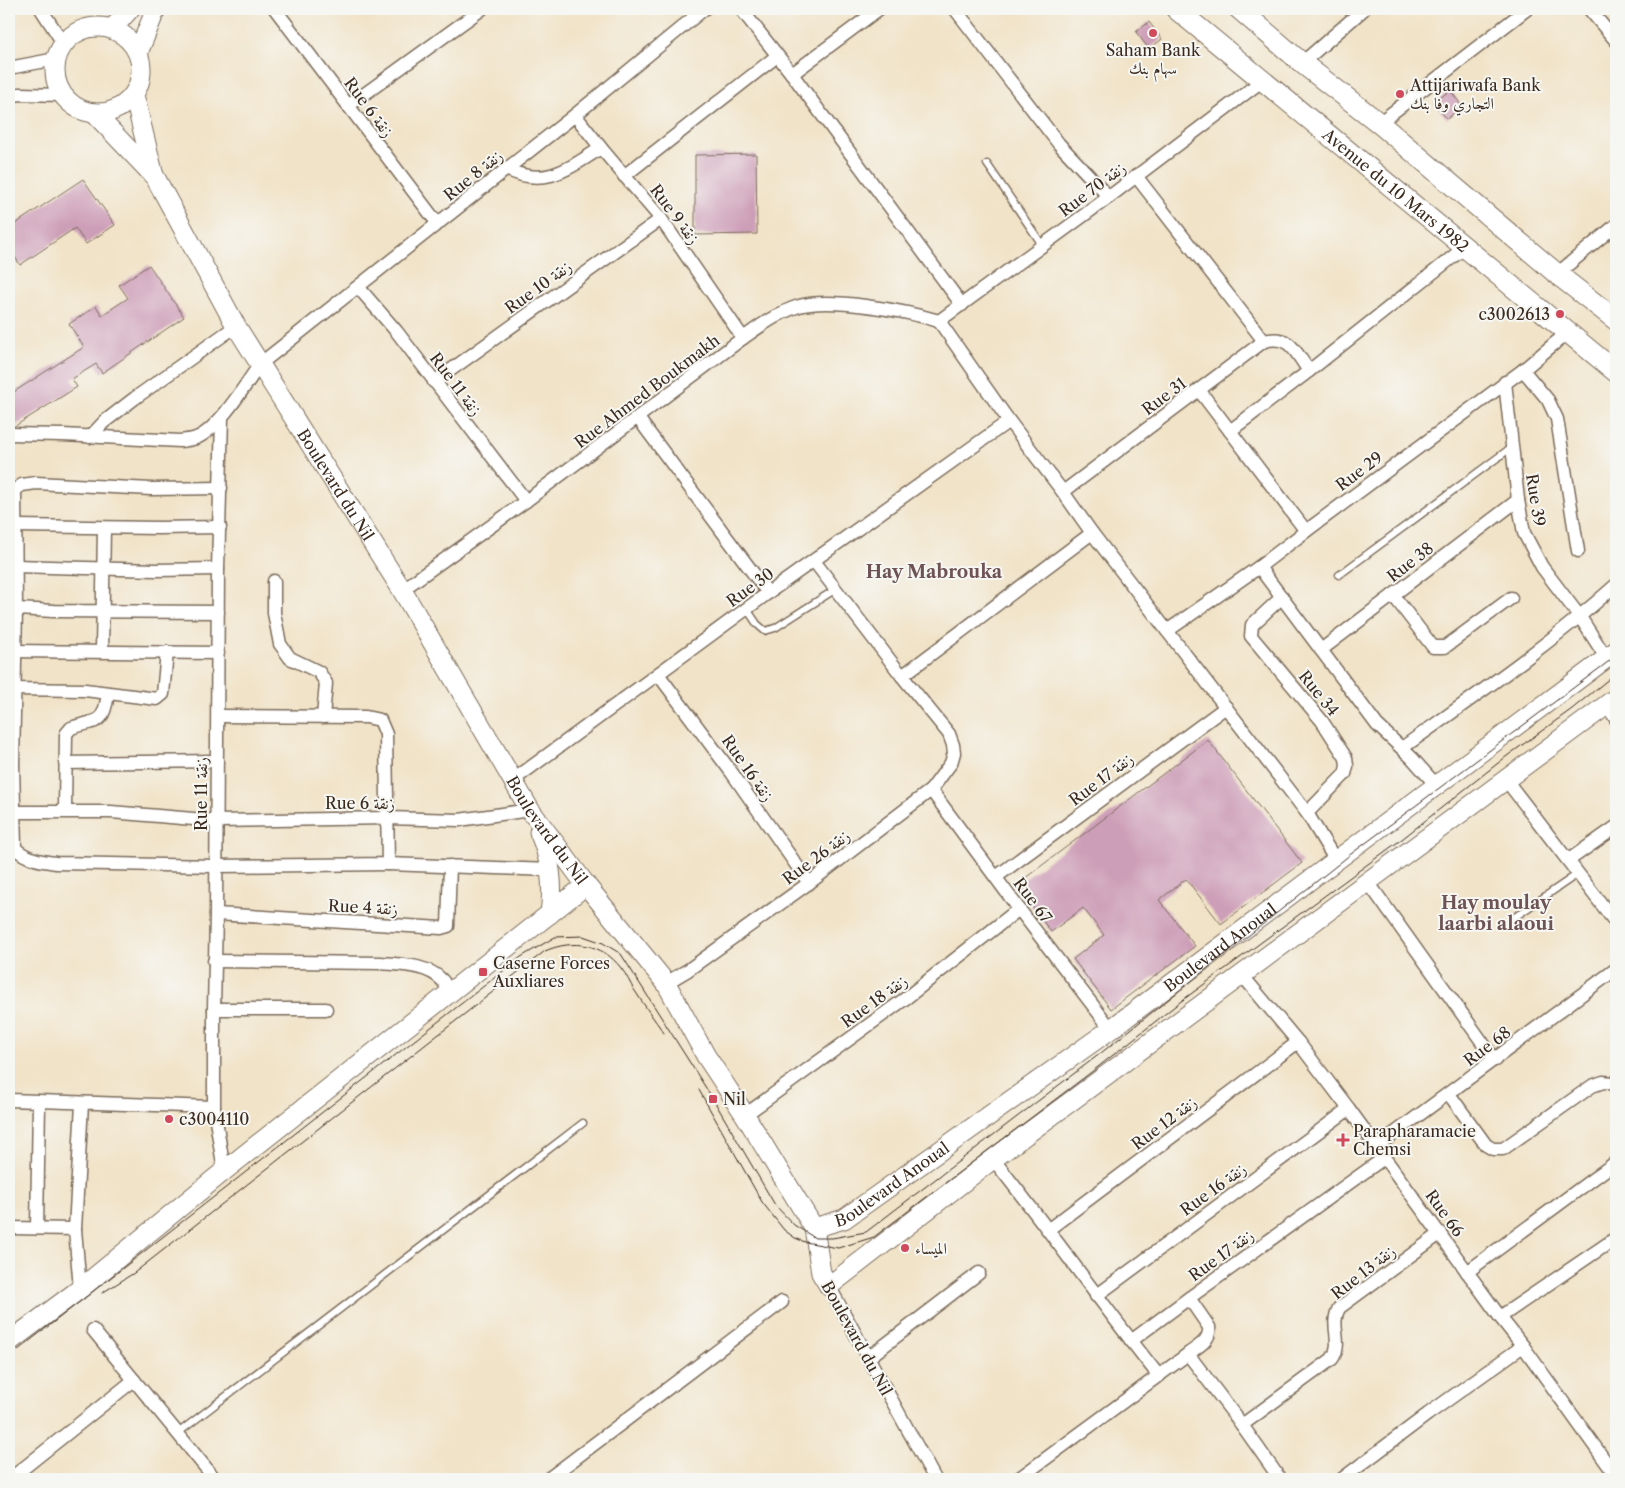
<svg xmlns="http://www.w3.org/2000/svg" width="1625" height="1488" font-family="'Libre Caslon Text',Amiri,serif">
<rect width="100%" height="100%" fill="#f6f6f2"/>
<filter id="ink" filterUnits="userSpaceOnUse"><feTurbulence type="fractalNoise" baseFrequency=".02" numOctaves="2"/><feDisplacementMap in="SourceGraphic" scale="10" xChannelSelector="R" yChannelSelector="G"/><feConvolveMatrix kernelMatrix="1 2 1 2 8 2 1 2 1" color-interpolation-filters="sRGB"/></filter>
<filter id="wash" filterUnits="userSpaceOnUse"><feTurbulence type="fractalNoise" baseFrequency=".0096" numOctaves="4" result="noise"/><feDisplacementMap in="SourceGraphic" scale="20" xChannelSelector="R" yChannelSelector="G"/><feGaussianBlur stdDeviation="1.12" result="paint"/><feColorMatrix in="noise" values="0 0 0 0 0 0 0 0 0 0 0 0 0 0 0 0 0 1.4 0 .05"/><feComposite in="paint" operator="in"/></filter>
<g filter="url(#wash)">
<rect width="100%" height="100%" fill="#f1e3c8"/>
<g id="blocks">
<g fill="#cd9eb8">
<polygon points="1149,22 1162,39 1149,49 1136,32"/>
<polygon points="1450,90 1462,106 1447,119 1434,103"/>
<polygon points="756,154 757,234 695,235 695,155"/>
<polygon points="83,179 115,225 86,244 75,228 20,265 9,247 9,228"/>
<polygon points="149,265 184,317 102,373 96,364 72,379 77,387 15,426 9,426 9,395 84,347 69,324 96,306 102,315 128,298 119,285"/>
<polygon points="1208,740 1302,863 1221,924 1186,879 1159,900 1195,946 1111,1009 1073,959 1104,935 1083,908 1051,932 1016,885"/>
</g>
</g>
</g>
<g filter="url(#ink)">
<use href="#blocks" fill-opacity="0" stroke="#7b6b5a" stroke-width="1"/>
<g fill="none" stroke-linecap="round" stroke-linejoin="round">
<g stroke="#7b6b5a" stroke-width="9">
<g id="lane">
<polyline points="987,164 1043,246"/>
<polyline points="1339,575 1512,447"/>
<polyline points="747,609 757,624 765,631 775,628 836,589"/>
<polyline points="1512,919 1579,873"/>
<polyline points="178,1433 583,1123"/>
</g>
</g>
<g stroke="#7b6b5a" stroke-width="15">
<g id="street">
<polyline points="41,9 63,43"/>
<polyline points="275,9 438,224"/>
<polyline points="741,9 792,74 962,305"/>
<polyline points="955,9 1059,144 1109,197"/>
<polyline points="1589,9 1616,41"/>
<polyline points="1302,63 1364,9"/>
<polyline points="9,68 56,59"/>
<polyline points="792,74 879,9"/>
<polyline points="9,96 20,94 62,95"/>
<polyline points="348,106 482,9"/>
<polyline points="575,115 601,148 661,219 743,338"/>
<polyline points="1379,123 1527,9"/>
<path d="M506,169C545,188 568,169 601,148"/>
<polyline points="624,176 777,56"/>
<polyline points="1136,176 1264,341"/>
<polyline points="1557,274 1616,225"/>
<polyline points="359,288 397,332 526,501"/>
<polyline points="939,321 1009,421 1063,492 1092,533 1307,813 1336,861"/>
<polyline points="939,321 1109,197 1263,80"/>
<polyline points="1523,370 1548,400 1557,419 1578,551"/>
<polyline points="434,382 661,219"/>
<polyline points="1505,382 1518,500 1524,533 1542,567 1580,617 1607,659"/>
<polyline points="1199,390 1306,531"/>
<polyline points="222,417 218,569 216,914 214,1009 214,1107 224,1171"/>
<polyline points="638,418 768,593"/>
<polyline points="1230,431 1309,371 1464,248"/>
<path d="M9,434L63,435L180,441C185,440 191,440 196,438C218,430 246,384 260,364L575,115L704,9"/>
<polyline points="90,437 104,422 135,398 236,326"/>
<path d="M1063,492L1264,341C1291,334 1295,352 1309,371"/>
<polyline points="16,526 159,528 220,527"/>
<polyline points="15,566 156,570 218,569"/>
<polyline points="1259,567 1377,725 1412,758 1436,785"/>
<polyline points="274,581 274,613 280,644 290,658 319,672 326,683 323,717"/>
<path d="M402,590L526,501L743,338C759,327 776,314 796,307C828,296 906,311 939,321"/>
<polyline points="1393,595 1433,647 1445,647 1511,598"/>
<polyline points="1282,597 1252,625 1251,636 1322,721 1346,758 1347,766 1345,774 1307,813"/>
<polyline points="9,605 16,609 54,611 218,612"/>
<polyline points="1167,631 1259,567 1306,531 1523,370 1567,333"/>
<polyline points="1321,650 1518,500"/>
<polyline points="9,651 218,653"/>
<polyline points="102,651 104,528"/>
<polyline points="658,674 732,773 809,883"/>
<polyline points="902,676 1092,533"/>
<polyline points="9,689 85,690 157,699 163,694 167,652"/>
<polyline points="1607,706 1616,719"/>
<path d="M218,716L366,717L380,720L386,734L388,864L216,866L56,863C41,861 26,859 15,848L13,765L16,609L15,490L22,485L36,483L151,489L221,488"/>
<path d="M1402,748C1475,696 1549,645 1616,585"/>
<polyline points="65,763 217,761"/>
<polyline points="1506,780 1616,923"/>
<polyline points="512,781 768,593 1009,421"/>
<polyline points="931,790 1019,909 1111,1029"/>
<path d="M65,811L66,734L71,728C97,719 103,727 108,694"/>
<polyline points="13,812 111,812 217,821 387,818 459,820 530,810"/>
<polyline points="1569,860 1616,827"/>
<polyline points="388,864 551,870"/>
<polyline points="996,877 1226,707"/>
<polyline points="1368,882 1495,1060"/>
<polyline points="216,914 441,928 448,926 450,866"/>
<path d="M214,961L381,963C400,965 427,964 442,980C445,983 447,989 450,994"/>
<polyline points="1242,975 1298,1042 1349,1109 1500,1317 1523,1346 1616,1476"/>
<polyline points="666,983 688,970 809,883 931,790 951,763 954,753 953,745 949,734 902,676 814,561"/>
<polyline points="214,1009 326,1009"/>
<polyline points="1449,1094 1486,1145 1493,1149 1503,1149 1592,1086 1603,1082 1613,1083 1616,1088"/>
<polyline points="9,1100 214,1107"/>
<polyline points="745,1115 906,998 1019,909"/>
<polyline points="1376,1147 1616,969"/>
<path d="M993,1159C1050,1230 1102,1305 1159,1376"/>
<polyline points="9,1228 75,1229"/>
<polyline points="37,1228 39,1102"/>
<polyline points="1049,1229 1298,1042"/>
<polyline points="1467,1272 1616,1162"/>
<polyline points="829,1286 935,1479"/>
<polyline points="80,1289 75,1229 82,1104"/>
<polyline points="1096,1296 1349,1109"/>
<polyline points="1500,1317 1616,1238"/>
<polyline points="93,1330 215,1479"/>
<polyline points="1131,1341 1189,1298"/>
<polyline points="868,1358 979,1273"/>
<path d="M1242,1425L1332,1359C1344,1342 1329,1326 1339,1308L1441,1233"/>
<polyline points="10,1479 134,1380"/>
<polyline points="548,1479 782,1302"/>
<polyline points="1018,1479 1188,1354"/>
<path d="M1280,1479L1242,1425L1188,1354C1197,1347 1211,1341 1209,1327L1189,1298L1384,1158"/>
<polyline points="1342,1479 1428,1414 1523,1346"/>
</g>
</g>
<g stroke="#7b6b5a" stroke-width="21">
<g id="secondary">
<circle cx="98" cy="70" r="43"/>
<polyline points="112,29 130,9"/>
<polyline points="138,53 156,9"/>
<polyline points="134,95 154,176"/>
<path id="s1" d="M95,114L155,177L236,326L402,590L530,810L586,885L666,983L706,1056L745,1115L814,1228L821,1273L829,1286L993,1159L1616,698"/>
<path d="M539,832C551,859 554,885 550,914"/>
<path id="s2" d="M814,1228L844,1219L1111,1029L1616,651"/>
<polyline points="9,1342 80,1289 224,1171 586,885"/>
</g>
</g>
<g stroke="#7b6b5a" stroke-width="22">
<g id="primary">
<path id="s3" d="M1176,9L1616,372"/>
<polyline points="1239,9 1302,63 1379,123 1557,274 1616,320"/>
</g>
</g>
<use href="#lane" stroke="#fff" stroke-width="6"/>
<use href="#street" stroke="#fff" stroke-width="12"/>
<use href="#secondary" stroke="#fff" stroke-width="19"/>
<use href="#primary" stroke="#fff" stroke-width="20"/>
<g stroke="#3b2a1e" stroke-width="1">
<polyline points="699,1090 762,1202 784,1230 795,1238 805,1242 838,1248 874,1237 1098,1067 1180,1002 1402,839 1507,756 1572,709 1616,673"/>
<path d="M102,1293L134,1273L545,951C573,939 602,943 621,968C627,975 630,984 635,991C644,1005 654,1019 664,1033"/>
<polyline points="9,1357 521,957 555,937 583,936 603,943 621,954 713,1099 775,1205 794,1225 815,1238 832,1238 866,1232 1101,1053 1351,854 1616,656"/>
</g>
</g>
</g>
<g fill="#d1495b" stroke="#f6f6f2" stroke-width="2">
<circle cx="1153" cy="33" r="5"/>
<circle cx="1400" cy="94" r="5"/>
<circle cx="1560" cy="314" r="5"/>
<rect x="478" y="967" width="10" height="10" rx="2.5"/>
<rect x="708" y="1094" width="10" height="10" rx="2.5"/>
<circle cx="169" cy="1119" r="5"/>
<path d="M1340.5 1132.5h5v5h5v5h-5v5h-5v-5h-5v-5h5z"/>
<circle cx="905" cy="1248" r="5"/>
</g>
<g text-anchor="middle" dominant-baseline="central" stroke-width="4" stroke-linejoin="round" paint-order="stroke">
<g font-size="16" fill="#3b2a1e" stroke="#f6f6f2" text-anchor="start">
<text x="1153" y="50" text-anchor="middle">Saham Bank<tspan x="1153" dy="18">سهام بنك</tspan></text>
<text x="1410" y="85">Attijariwafa Bank<tspan x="1410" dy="18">التجاري وفا بنك</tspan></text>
<text x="1550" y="314" text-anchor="end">c3002613</text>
<text x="493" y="963">Caserne Forces<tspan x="493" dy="18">Auxliares</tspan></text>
<text x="723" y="1099">Nil</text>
<text x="179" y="1119">c3004110</text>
<text x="1353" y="1131">Parapharamacie<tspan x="1353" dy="18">Chemsi</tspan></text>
<text x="915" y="1248">الميساء</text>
</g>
<g font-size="16" fill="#3b2a1e" stroke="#f6f6f2">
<text transform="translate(369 107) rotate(53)">Rue 6 زنقة</text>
<text transform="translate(473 175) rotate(-39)">Rue 8 زنقة</text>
<text transform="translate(1092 189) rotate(-37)">Rue 70 زنقة</text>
<text stroke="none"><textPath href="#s3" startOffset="285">Avenue du 10 Mars 1982</textPath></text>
<text transform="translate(675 214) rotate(53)">Rue 9 زنقة</text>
<text transform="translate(538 287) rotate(-36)">Rue 10 زنقة</text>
<text transform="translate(456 384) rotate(53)">Rue 11 زنقة</text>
<text transform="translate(647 391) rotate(-37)">Rue Ahmed Boukmakh</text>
<text transform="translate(1164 396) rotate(-37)">Rue 31</text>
<text transform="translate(1359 471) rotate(-37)">Rue 29</text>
<text stroke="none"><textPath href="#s1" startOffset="444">Boulevard du Nil</textPath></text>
<text transform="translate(1536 500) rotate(81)">Rue 39</text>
<text transform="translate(1410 562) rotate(-38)">Rue 38</text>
<text transform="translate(750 587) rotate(-36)">Rue 30</text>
<text transform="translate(1319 693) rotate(51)">Rue 34</text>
<text transform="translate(748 768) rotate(55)">Rue 16 زنقة</text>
<text transform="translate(1101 779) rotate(-37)">Rue 17 زنقة</text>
<text transform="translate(201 794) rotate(-90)">Rue 11 زنقة</text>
<text x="360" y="803">Rue 6 زنقة</text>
<text stroke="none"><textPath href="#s1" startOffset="849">Boulevard du Nil</textPath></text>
<text transform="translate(816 857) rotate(-37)">Rue 26 زنقة</text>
<text transform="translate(1033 900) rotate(53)">Rue 67</text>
<text transform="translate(363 907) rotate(3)">Rue 4 زنقة</text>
<text stroke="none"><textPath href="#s2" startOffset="495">Boulevard Anoual</textPath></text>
<text transform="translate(874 1001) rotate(-36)">Rue 18 زنقة</text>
<text transform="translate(1487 1046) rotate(-37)">Rue 68</text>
<text transform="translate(1164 1123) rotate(-37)">Rue 12 زنقة</text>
<text stroke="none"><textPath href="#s2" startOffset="90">Boulevard Anoual</textPath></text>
<text transform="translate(1213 1189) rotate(-36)">Rue 16 زنقة</text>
<text transform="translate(1445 1213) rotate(54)">Rue 66</text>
<text transform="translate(1221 1255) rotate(-36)">Rue 17 زنقة</text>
<text transform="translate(1363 1272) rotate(-38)">Rue 13 زنقة</text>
<text transform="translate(857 1338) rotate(61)">Boulevard du Nil</text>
</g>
<g font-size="18" font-weight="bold" fill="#6e5354" stroke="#f6f6f2">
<text x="934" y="572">Hay Mabrouka</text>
<text x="1496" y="903">Hay moulay<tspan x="1496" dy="21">laarbi alaoui</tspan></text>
</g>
</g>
<rect width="1625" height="1488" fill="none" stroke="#f6f6f2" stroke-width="30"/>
</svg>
